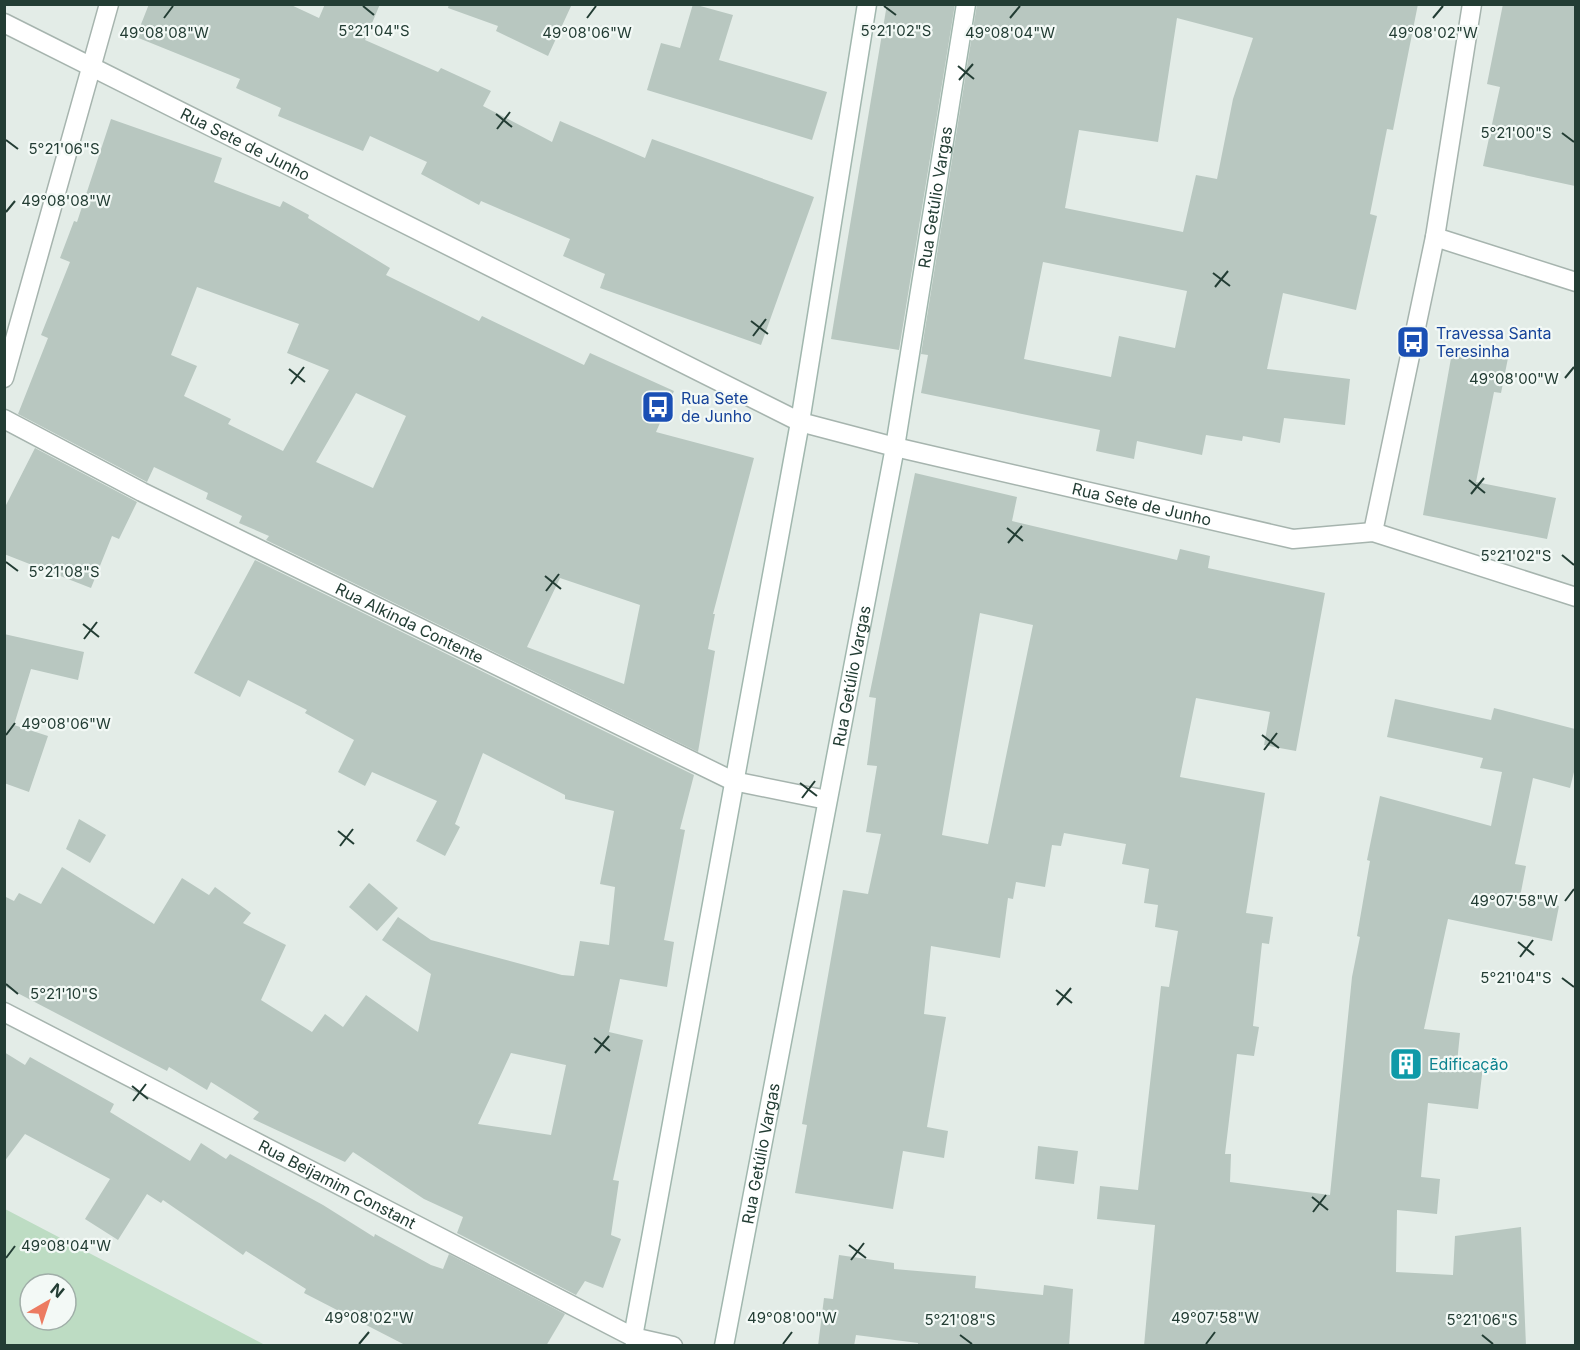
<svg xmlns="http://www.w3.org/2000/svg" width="1580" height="1350" font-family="Inter,sans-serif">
<rect width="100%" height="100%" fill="#e3ece7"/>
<path fill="#bddcc3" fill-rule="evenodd" d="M4,1209H5L265,1345H5ZM30,1284H66V1320H30Z"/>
<g fill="#b8c7c0" fill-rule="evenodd">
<polygon points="149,4 289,4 319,18 325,4 380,4 365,40 438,72 441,68 491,91 483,106 552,142 560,121 645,158 652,139 814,197 761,345 600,288 605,274 563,256 570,239 481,201 479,205 421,174 427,162 370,136 363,151 278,116 281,108 236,88 240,79 136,37"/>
<polygon points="449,4 572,4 548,56 496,31 498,26 448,8"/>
<polygon points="693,4 733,15 719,60 827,92 812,140 647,90 661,43 680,48"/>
<polygon points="887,4 955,4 899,350 831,339"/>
<path d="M977,4H1418L1393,130L1387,129L1370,214L1377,216L1356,310L1283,293L1267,369L1350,379L1345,425L1284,418L1280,443L1243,436L1242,441L1206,435L1202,455L1137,441L1134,459L1096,451L1100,430L921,393L928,355L921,354ZM1177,18L1253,38L1233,99L1217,179L1196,175L1183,232L1065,208L1079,130L1158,142ZM1043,262L1187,291L1175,348L1119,336L1111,377L1024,359Z"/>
<polygon points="1503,4 1575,4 1575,186 1483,166 1500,87 1487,84"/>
<path d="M111,119L222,158L214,182L280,207L283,201L309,215L308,218L390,268L386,275L479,321L482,316L584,365L590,353L674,391L656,432L754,458L713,614H715L708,649L715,651L698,752L266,540L269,536L239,523L242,516L206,499L208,493L154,467L147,482L18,414L48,338L41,335L70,262L60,258L74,221L77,222ZM197,287L299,324L287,353L329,370L283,451L228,424L231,419L184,396L197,366L171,355ZM356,393L406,416L373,488L316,462ZM560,578L640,605L624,684L527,647Z"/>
<polygon points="1453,347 1508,358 1501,393 1494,392 1476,482 1556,498 1547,539 1423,515"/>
<polygon points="35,448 137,502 119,539 112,536 91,588 4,554 4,509"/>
<path d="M915,473L1017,497L1012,521L1177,560L1180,549L1210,556L1208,568L1325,593L1296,751L1264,745L1270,712L1196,698L1180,777L1265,793L1246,913L1273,917L1269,944L1262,943L1253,1026L1259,1027L1254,1056L1237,1054L1225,1154H1231L1230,1182L1330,1195L1352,977L1360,937L1357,936L1370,861L1367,860L1380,796L1491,826L1502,772L1480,768L1483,758L1387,737L1395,699L1491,720L1494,708L1575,729V768L1570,788L1533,778L1515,864L1526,866L1520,897L1559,906L1552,941L1448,919L1424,1029L1460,1033L1457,1063L1483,1066L1478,1109L1428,1103L1421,1177L1440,1179L1437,1214L1397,1210L1396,1272L1453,1275L1455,1236L1521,1227L1526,1346H1144L1155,1225L1097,1219L1100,1186L1138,1190L1161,986L1169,987L1178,931L1155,927L1158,905L1144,903L1149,869L1122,864L1126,844L1064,833L1061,846L1052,845L1045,887L1016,882L1013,899L1008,898L1000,958L931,946L924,1014L946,1017L927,1127L948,1131L944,1158L903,1151L893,1209L795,1193L807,1125L802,1124L843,890L868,894L881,834L866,832L877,766L867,765L876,698L869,697ZM980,613L1033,625L988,844L942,835Z"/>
<path d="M255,560L694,775L680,829L685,830L664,940L674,942L667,987L620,979L609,1032L643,1040L613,1180L619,1181L611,1235L621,1239L603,1288L585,1281L576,1295L457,1233L463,1217L424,1199L353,1152L345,1162L253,1119L259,1112L211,1082L207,1090L169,1067L167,1071L4,986V896L14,901L19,893L41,904L62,867L154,924L182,878L209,895L215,887L251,913L243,923L286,945L261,1000L312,1032L325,1014L343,1027L366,995L418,1032L431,974L382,940L398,917L431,940L562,975L574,976L580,941L609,945L615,887L600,884L614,811L565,799V795L483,753L455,824L460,827L445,856L416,841L437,801L372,772L365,786L338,772L354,740L305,713L307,710L248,680L240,697L194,673ZM511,1053L566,1065L551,1135L478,1124Z"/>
<polygon points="4,634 84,652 78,680 31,669 14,725 48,736 29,792 4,783"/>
<polygon points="79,819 106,835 90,863 66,849"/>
<polygon points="369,883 398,908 377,931 349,907"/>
<polygon points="4,1052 25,1065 30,1057 114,1104 110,1112 190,1161 201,1143 226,1159 230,1154 323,1205 374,1237 375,1234 431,1265 443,1269 449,1254 565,1314 546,1346 407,1346 304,1293 306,1289 246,1251 243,1255 163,1200 161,1203 147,1194 118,1240 85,1219 110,1179 25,1134 4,1162"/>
<polygon points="1038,1146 1078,1151 1074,1184 1035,1179"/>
<polygon points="839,1255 894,1263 894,1269 976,1276 975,1288 1043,1295 1044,1285 1073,1289 1069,1346 918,1346 918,1343 856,1335 854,1346 818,1346 824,1298 833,1299"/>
</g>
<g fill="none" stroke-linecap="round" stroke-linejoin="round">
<g stroke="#a6b4ae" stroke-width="21">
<g id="street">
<path id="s1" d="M4,23L800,422L895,447L1293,539L1373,532L1576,597"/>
<polyline points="1435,237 1576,282"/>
<polyline points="4,378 109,4"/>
<path id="s2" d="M4,419L142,492L733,781L827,800"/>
<polyline points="1373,532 1435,237 1472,4"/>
<path id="s3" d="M4,1012L633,1337L673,1346"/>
</g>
</g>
<g stroke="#a1b7ae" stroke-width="21">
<g id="secondary">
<polyline points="637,1346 633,1337 800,422 867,4"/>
<path id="s4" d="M724,1346L895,447L966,4"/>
</g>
</g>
<use href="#street" stroke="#fff" stroke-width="18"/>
<use href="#secondary" stroke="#fff" stroke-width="18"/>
</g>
<path fill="none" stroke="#233d34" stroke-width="2" d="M363,6L374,15M884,6L896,15M164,18L173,6M587,18L596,6M1010,18L1020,6M1433,18L1443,6M958,66L974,79M959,80L973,64M496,114L512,127M497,129L510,112M1562,133L1574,142M6,140L18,149M6,212L15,201M1213,273L1230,286M1215,287L1228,271M751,321L768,334M753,336L766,319M289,369L305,382M1565,378L1574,367M291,384L304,367M1469,480L1485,493M1471,494L1484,478M1007,528L1023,541M1008,543L1022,526M1562,555L1574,565M6,562L18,571M545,576L561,589M546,591L559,574M83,624L99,637M84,639L97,622M6,735L15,723M1262,735L1279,748M1264,750L1277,733M800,783L817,796M802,798L815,781M338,831L354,844M340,846L353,829M1565,901L1574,889M1518,942L1534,955M1520,957L1533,940M1562,978L1574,987M6,984L18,994M1056,990L1072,1003M1057,1005L1071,988M594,1038L610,1051M595,1053L609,1036M132,1086L148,1099M133,1101L146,1084M1312,1197L1328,1210M1313,1212L1326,1195M849,1245L866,1258M6,1258L15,1246M851,1260L864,1243M960,1335L972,1344M1482,1335L1493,1344M359,1344L369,1332M783,1344L792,1332M1206,1344L1215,1332"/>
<defs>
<g id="bus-square" transform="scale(1.725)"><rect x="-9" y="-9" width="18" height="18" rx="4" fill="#1a4fb4" stroke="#f3f9f6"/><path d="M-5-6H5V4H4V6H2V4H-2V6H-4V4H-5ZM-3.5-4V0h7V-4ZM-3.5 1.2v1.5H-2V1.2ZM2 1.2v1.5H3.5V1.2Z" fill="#fff"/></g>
<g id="building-square" transform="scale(1.725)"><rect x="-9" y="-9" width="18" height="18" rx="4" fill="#0f9aa8" stroke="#f3f9f6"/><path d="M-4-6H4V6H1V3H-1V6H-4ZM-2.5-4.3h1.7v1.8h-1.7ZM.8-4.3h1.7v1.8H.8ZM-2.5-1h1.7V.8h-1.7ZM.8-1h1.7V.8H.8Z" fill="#fff"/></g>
</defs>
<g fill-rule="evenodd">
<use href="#bus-square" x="1413" y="342"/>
<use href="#bus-square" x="658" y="407"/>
<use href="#building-square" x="1406" y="1064"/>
</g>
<g text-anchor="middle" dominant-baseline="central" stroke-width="4.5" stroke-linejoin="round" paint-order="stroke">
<g font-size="16" fill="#233d34" stroke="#f3f9f6">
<text stroke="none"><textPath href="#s1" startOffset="270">Rua Sete de Junho</textPath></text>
<text stroke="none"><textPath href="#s4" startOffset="1168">Rua Getúlio Vargas</textPath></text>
<text stroke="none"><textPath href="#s1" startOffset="1242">Rua Sete de Junho</textPath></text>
<text stroke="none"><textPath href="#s2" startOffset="454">Rua Alkinda Contente</textPath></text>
<text stroke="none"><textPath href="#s4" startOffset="682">Rua Getúlio Vargas</textPath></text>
<text stroke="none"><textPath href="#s4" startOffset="196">Rua Getúlio Vargas</textPath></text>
<text stroke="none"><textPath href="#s3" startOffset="375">Rua Beijamim Constant</textPath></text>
</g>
<g font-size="16" fill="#164399" stroke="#f3f9f6" text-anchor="start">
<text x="1436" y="333">Travessa Santa<tspan x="1436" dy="18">Teresinha</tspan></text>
<text x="681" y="398">Rua Sete<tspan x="681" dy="18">de Junho</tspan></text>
</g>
<g font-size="16" fill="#0d838f" stroke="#f3f9f6" text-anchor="start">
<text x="1429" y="1064">Edificação</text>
</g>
</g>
<g font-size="15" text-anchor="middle" fill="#233d34" stroke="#f3f9f6" stroke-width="4.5" stroke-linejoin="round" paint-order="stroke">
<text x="374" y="36">5°21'04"S</text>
<text x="896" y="36">5°21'02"S</text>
<text x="164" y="38">49°08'08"W</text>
<text x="1010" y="38">49°08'04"W</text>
<text x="1433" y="38">49°08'02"W</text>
<text x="587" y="38">49°08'06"W</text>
<text x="1516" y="138">5°21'00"S</text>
<text x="64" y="154">5°21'06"S</text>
<text x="66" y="206">49°08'08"W</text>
<text x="1514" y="384">49°08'00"W</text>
<text x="1516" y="561">5°21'02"S</text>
<text x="64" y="577">5°21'08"S</text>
<text x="66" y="729">49°08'06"W</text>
<text x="1514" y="906">49°07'58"W</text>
<text x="1516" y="983">5°21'04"S</text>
<text x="64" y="999">5°21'10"S</text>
<text x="66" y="1251">49°08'04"W</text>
<text x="369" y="1323">49°08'02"W</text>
<text x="792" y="1323">49°08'00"W</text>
<text x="1215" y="1323">49°07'58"W</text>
<text x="960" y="1325">5°21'08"S</text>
<text x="1482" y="1325">5°21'06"S</text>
</g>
<rect width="1580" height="1350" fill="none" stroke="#233d34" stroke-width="12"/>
<g transform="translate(48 1302) rotate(39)"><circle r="28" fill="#f3f9f6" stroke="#a0aea8" stroke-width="1.5"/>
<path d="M0-4.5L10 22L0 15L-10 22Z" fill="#ec7b61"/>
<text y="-9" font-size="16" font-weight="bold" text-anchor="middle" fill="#233d34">N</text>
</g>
</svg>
